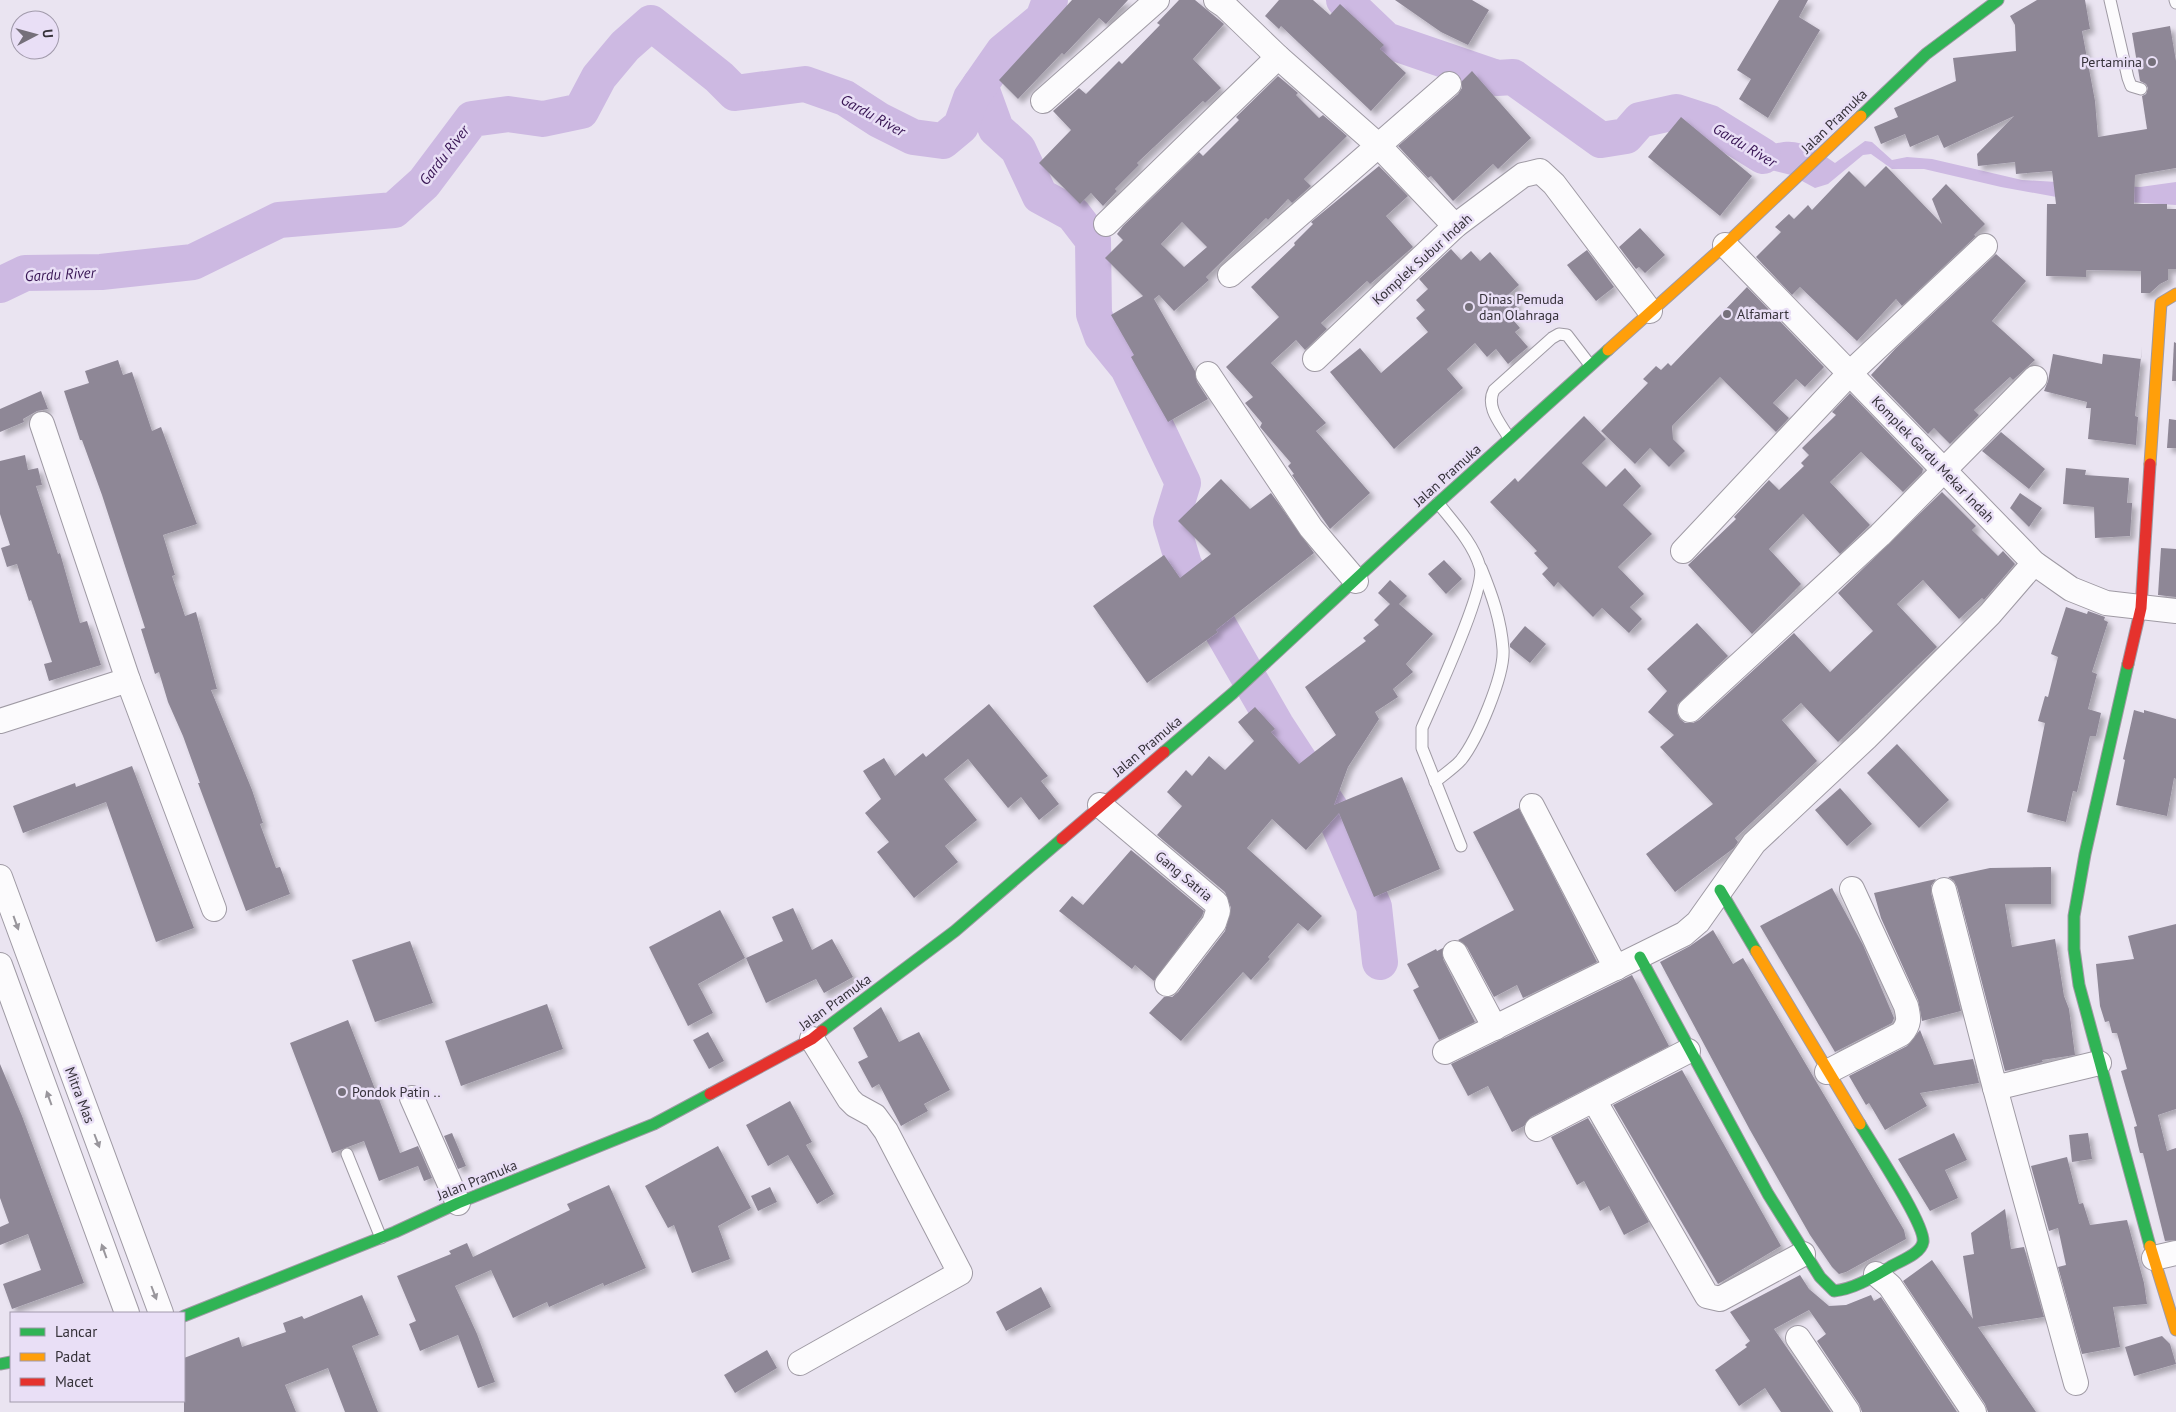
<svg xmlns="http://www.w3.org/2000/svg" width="2176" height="1412" font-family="'PT Sans',sans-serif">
<defs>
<filter id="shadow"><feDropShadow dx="4.5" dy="4.5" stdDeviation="2.5" flood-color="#0004"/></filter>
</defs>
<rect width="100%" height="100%" fill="#eae4f1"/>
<path fill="#cdb9e2" d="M1726,118L1770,145C1799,136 1811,147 1835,163L1865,141L1872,142L1892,160L1907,157L1932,159L2022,180L2140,187L2176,182V205L2062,198L2001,187L1924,169H1892L1871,154L1863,155L1828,184L1815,188L1791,175L1759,167L1716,137Z"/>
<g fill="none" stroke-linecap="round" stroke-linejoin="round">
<g stroke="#cdb9e2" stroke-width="36">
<polyline points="1344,0 1386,40 1497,78 1513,77 1601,140 1626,136 1640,120 1676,112 1710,123 1763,156"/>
<polyline points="980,85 996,129 1018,149 1040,196 1073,214 1093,240 1094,314 1102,336 1128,368 1183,483 1171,522 1184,565 1276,725 1334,814 1374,907 1380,962"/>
<polyline points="0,285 25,273 101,272 193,262 279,220 394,210 424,183 472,119 508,114 543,119 581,111 599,77 625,46 651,23 719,77 735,93 805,84 845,98 879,120 913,137 943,141 961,126 971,98 1003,52 1043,19 1050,0"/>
</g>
</g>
<g fill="#8e8796" fill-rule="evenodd" filter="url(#shadow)">
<polygon points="1072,0 1128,0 1106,24 1099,18 1064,55 1062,53 1018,99 999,80"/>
<polygon points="1179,0 1195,0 1224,24 1193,59 1221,88 1205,103 1203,101 1137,163 1139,165 1115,189 1117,191 1103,206 1091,193 1080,204 1039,163 1071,130 1053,111 1079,88 1086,94 1119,61 1122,64 1160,25 1157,23"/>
<polygon points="1279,0 1313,0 1330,15 1340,4 1384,45 1380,49 1406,73 1371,111 1281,26 1279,29 1265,16"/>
<polygon points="1395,0 1472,0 1489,10 1468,45 1441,32"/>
<polygon points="1779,0 1808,0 1799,17 1820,30 1768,118 1739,99 1751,79 1737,70"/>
<polygon points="2037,0 2085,0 2090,29 2082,31 2095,101 2098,137 2147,129 2142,96 2146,94 2148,88 2146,84 2140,81 2132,33 2170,26 2176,61 2176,168 2135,175 2134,204 2167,204 2167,209 2176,209 2176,269 2168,269 2168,280 2160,284 2150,293 2141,293 2141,271 2086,270 2086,277 2046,276 2047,204 2056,204 2052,171 2016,174 2015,162 1978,166 1977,154 2014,116 1944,148 1938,135 1910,147 1905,134 1881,144 1874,127 1898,117 1894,108 1956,81 1953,58 2016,51 2015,25 2010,16"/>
<polygon points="1472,71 1531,138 1498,169 1493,164 1453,201 1431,176 1428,178 1398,146 1458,94 1462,88 1462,81"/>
<path d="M1278,76L1298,93L1296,95L1319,118L1323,115L1347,136L1304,179L1311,186L1292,203L1288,199L1268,220L1266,218L1206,277L1209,280L1174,311L1159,295L1154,299L1195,371L1197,382L1208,399L1168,422L1131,357L1134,355L1111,315L1143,296L1105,258L1123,240L1117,234L1123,226L1199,152L1203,156L1239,120L1236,117ZM1182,222L1207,247L1184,267L1161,244Z"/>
<polygon points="1681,117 1752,176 1720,216 1648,157"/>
<polygon points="1379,166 1408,196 1386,216 1413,247 1370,284 1367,281 1321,323 1327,329 1305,350 1296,340 1271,363 1326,423 1316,431 1370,493 1330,529 1292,475 1294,474 1288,466 1291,463 1260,427 1262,423 1245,403 1253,397 1226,367 1279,317 1251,287 1295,245 1294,243 1313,224 1311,222"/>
<polygon points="1886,166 1942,224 1932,199 1946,184 1985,224 1974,235 1976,236 1902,306 1896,299 1857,341 1800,287 1792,295 1756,257 1781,232 1775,227 1789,214 1794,219 1808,205 1812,210 1849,171 1865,187"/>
<polygon points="1640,228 1665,255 1645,273 1639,267 1636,269 1619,247"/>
<polygon points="1451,249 1461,260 1471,251 1480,261 1490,252 1519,285 1509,294 1519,305 1508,314 1520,328 1515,332 1528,347 1508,364 1496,349 1487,357 1475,343 1447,369 1463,388 1394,449 1330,372 1360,348 1381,373 1428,332 1416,318 1425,310 1416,300 1428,289 1419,279"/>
<polygon points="1587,250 1614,287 1596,301 1567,265"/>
<polygon points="1996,254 2026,281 1992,321 2035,360 2013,380 2010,377 1974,410 1979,415 1950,444 1934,428 1928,434 1871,375 1896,348"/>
<polygon points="1747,287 1824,367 1805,387 1796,379 1773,403 1789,418 1776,432 1720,377 1672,426 1673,439 1685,451 1669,467 1650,448 1635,464 1601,431 1648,383 1643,379 1656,366 1661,370 1668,363 1671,366"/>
<polygon points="2174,342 2176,343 2176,381 2172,381"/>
<polygon points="2142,347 2135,416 2138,417 2136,445 2088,439 2091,408 2086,408 2087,402 2044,391 2048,381 2053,354 2102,364 2103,354 2141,359"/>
<polygon points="118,360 123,375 132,372 152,431 161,427 197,524 163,535 175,575 172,576 185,616 196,612 217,689 211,690 252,790 263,823 260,824 276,868 280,867 290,894 246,911 198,783 200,783 183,736 168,702 159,672 155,674 141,629 145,628 102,495 82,440 80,440 64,391 89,383 85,371"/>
<polygon points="41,391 48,409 37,411 23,419 24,422 0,432 0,409"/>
<polygon points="1850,393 1923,469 1922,473 1903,492 1861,452 1830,482 1870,525 1840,554 1803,514 1769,549 1801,584 1752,634 1688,565 1736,519 1734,517 1769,480 1779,490 1804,466 1801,463 1809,455 1802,448 1836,415 1832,412"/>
<polygon points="1584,416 1606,439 1582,463 1606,487 1625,468 1641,486 1623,505 1652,534 1618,567 1644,594 1630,607 1642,619 1629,633 1602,608 1593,617 1558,582 1554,587 1542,574 1548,568 1534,553 1537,551 1490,502 1515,478 1518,482"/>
<polygon points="2169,419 2176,420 2176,448 2167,448"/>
<polygon points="2001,432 2045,469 2029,489 1982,451"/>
<polygon points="25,455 28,470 38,468 42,485 36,486 58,554 60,553 80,623 87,621 101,665 49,681 44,664 52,662 31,600 29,601 17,564 7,567 1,548 10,545 0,514 0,461"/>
<polygon points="2066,468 2086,470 2085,475 2129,478 2127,503 2132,503 2132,505 2130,536 2095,538 2094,507 2063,504"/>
<polygon points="1221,479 1250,509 1271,493 1314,553 1216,630 1218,632 1147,683 1093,606 1164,555 1180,578 1211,554 1178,521"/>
<polygon points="1942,492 1976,526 1972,530 1998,556 2003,551 2015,564 1984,600 1982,598 1959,619 1923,580 1897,604 1937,647 1838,742 1801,703 1782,720 1817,761 1735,838 1738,842 1734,848 1675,892 1646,854 1713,804 1660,747 1674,735 1648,712 1667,691 1647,669 1697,623 1728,656 1677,705 1677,713 1680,719 1685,723 1693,723 1699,720 1794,633 1830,672 1873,631 1838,593"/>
<polygon points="2020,493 2042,508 2029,527 2010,508"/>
<polygon points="2161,548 2176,549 2176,597 2158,595"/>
<polygon points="1444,560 1462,579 1446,594 1428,574"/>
<polygon points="1390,580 1407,596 1399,604 1433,634 1406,664 1413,672 1393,689 1398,697 1375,712 1379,719 1348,767 1334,805 1402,777 1440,869 1374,897 1339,813 1306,850 1272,819 1247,848 1322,916 1308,931 1298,923 1268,957 1270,959 1251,980 1243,972 1181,1041 1149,1013 1164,997 1172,997 1178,992 1225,931 1231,908 1225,892 1157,835 1182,806 1167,792 1186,770 1192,776 1209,756 1225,770 1254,741 1238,722 1255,707 1275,729 1271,732 1299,764 1336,735 1305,687 1366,641 1363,638 1379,625 1374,620 1390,604 1378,593"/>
<polygon points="2066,607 2087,614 2088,611 2105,617 2104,620 2108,622 2092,672 2097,674 2088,709 2101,713 2096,736 2090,736 2077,792 2073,791 2066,822 2027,812 2045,723 2038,721 2045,696 2048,697 2058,657 2051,654"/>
<polygon points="1525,626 1546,644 1530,663 1510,647 1510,644"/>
<polygon points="989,704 1048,776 1041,781 1059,804 1039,820 1021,797 1008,808 968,759 944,779 977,820 945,846 958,862 914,898 877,852 889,842 865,813 881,799 863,771 884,758 895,776 923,753 926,757"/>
<polygon points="2134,710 2144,713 2144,710 2176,719 2176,779 2174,778 2167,816 2116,805 2125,760 2123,759"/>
<polygon points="1897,744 1949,800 1919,828 1867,773"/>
<polygon points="132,766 194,928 156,942 106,802 23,833 13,806 75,783 76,787"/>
<polygon points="1840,788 1872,824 1847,846 1815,810"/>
<polygon points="1519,808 1597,962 1523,998 1517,985 1494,997 1467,947 1458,940 1514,910 1473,832"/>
<polygon points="1131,850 1204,911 1202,916 1154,981 1135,965 1132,969 1059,911 1072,896 1083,905"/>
<polygon points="2051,867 2051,904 2005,904 2012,947 2055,939 2064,996 2069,1009 2075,1055 2042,1060 2043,1062 2005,1071 1957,887 1954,881 1948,877 1990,868"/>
<polygon points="1936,879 1931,886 1931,893 1961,1011 1922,1021 1918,1000 1881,918 1874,893"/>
<polygon points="1832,888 1863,945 1894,1018 1892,1023 1835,1052 1760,926"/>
<polygon points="793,908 812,950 832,939 853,977 824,993 816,979 766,1003 746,958 783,941 772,917"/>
<polygon points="720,910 745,958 698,984 713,1013 688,1026 649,947"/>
<polygon points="2176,924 2176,1109 2158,1115 2167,1151 2176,1148 2176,1240 2165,1241 2143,1153 2140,1153 2138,1145 2134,1127 2137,1126 2121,1071 2127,1069 2117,1033 2112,1033 2109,1021 2105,1022 2100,1006 2096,964 2134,959 2128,936"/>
<polygon points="1713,930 1733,964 1743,958 1904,1230 1906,1239 1846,1272 1839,1274 1832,1267 1810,1235 1750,1130 1660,962 1690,946"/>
<polygon points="410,941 433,1003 375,1022 352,960"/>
<polygon points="1443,948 1443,959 1475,1022 1439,1040 1413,990 1419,987 1407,964 1436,949 1437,951"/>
<polygon points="1632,975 1669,1046 1531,1117 1524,1126 1512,1132 1488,1086 1468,1096 1451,1064"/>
<polygon points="547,1004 563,1049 461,1086 445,1041"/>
<polygon points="881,1007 899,1042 919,1032 950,1090 924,1104 928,1111 901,1126 879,1084 872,1088 858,1062 868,1057 853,1028"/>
<polygon points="348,1020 400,1153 418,1146 432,1178 424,1181 418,1166 379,1181 364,1141 332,1153 290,1043"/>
<polygon points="1920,1030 1934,1065 1973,1059 1979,1083 1920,1093 1927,1106 1885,1130 1869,1103 1866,1105 1849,1076 1907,1046"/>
<polygon points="708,1032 724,1061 709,1069 693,1040"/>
<polygon points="0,1064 22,1116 84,1283 12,1309 3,1284 41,1270 28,1234 0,1245 0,1227 9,1223 0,1198"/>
<polygon points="1682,1070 1781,1246 1718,1284 1613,1105"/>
<polygon points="790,1101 812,1142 806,1145 834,1194 817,1204 788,1155 768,1166 746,1125"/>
<polygon points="1588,1118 1649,1222 1624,1235 1609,1206 1600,1211 1584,1181 1577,1185 1551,1137"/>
<polygon points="452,1133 466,1166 458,1169 444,1136"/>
<polygon points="1954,1133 1967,1160 1945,1170 1958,1198 1930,1211 1898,1159"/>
<polygon points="2088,1133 2092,1159 2072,1162 2069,1135"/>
<polygon points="718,1146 751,1208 718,1226 730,1259 692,1273 674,1225 668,1228 645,1186"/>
<polygon points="2067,1157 2079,1204 2083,1203 2090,1225 2127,1220 2144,1283 2147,1304 2113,1307 2120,1347 2082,1354 2058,1267 2066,1265 2058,1228 2049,1231 2031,1166"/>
<polygon points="609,1185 646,1268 604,1286 603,1283 549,1307 547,1302 513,1318 491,1270 455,1286 477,1334 495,1382 478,1388 458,1335 420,1351 409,1324 416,1321 397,1276 451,1254 449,1251 467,1243 473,1257 570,1210 567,1204"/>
<polygon points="770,1187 777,1202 758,1211 751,1196"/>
<polygon points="2005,1209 2011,1249 2024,1247 2044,1317 1978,1327 2036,1412 1988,1412 1985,1404 1903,1281 1932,1260 1973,1319 1963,1256 1974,1254 1971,1233"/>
<polygon points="1800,1275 1809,1289 1829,1306 1846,1305 1871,1295 1874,1301 1881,1297 1957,1412 1862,1412 1859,1404 1817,1341 1826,1334 1809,1310 1774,1329 1831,1412 1781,1412 1765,1388 1739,1406 1715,1370 1747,1347 1745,1345 1750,1341 1730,1312"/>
<polygon points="1041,1287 1051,1307 1006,1331 996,1312"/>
<polygon points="362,1295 379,1335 352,1346 378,1412 345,1412 328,1368 285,1385 296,1412 184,1412 184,1358 239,1337 242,1347 286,1332 283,1323 302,1316 304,1319"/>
<polygon points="2162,1336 2170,1344 2176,1364 2134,1376 2125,1347"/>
<polygon points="767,1350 777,1368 735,1393 724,1375"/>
</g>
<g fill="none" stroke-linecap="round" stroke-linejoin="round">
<g stroke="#9f9aa4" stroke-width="13">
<g id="lane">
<polyline points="2110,0 2128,78 2131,86 2141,89"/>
<polyline points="2175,0 2176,3"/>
<path d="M1509,438C1501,424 1485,407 1494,390L1552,338L1559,334L1567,335L1590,365"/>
<path d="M1438,503C1453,522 1473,543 1480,567C1487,587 1433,702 1422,728V748L1461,846"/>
<path d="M1435,782C1443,775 1454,768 1461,760C1477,740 1505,675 1503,649C1501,620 1492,595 1481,568"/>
<polyline points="347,1154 381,1238"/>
</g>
</g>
<g stroke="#9f9aa4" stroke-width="26">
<g id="street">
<polyline points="1216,0 1225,6 1278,57 1379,146 1455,226"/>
<polyline points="1043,101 1157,0"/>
<polyline points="1106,224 1278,57"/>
<polyline points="1725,245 2034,563 2071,589 2106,603 2176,611"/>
<polyline points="1230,275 1449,84"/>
<polyline points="1315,359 1455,226 1523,175 1540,171 1554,184 1650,311"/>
<polyline points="1208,374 1311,528 1356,581"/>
<polyline points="42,424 128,680 214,909"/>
<polyline points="1683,551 1850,373 1985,246"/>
<polyline points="1690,710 1880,535 2035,378"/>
<polyline points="0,721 128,680"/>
<polyline points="1100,805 1216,903 1218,911 1214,923 1167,984"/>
<polyline points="1532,806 1616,968"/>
<polyline points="0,877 161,1313"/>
<polyline points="1944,890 1995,1088 2099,1063"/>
<polyline points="1455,953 1495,1028"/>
<polyline points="0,965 127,1313"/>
<polyline points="1445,1052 1684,934 1698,922 1754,843 1866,738 1990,614 2034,563"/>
<path d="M1827,1072L1901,1034C1910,1024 1909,1018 1906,1006L1852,889"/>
<polyline points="1995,1088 2076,1383"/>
<polyline points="412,1098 458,1203"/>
<polyline points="1594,1100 1707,1296 1720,1299 1803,1254"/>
<polyline points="1537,1129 1688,1051"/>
<polyline points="2154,1258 2176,1253"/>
<polyline points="1876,1274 1890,1286 1974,1412"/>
<polyline points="1798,1338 1848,1412"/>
<polyline points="800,1363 960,1273 886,1131 875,1116 855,1105 849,1099 812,1039"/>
</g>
</g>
<g stroke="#9f9aa4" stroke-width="13">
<g id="fast">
<polyline points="1861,116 1926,54 1998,0"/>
<polyline points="2128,664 2085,854 2074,916 2074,949 2079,985 2150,1246"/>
<polyline points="1164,752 1233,693 1438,503 1608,350"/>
<polyline points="1720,890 1756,951"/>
<path d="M1640,957L1768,1194L1820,1277L1834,1291C1854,1289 1873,1277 1890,1267C1900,1261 1921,1254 1923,1242C1926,1225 1871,1143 1860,1124"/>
<polyline points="822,1031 955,931 1062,839"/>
<polyline points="184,1316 395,1232 458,1203 654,1124 710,1094"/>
<polyline points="0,1364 11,1362"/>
</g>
</g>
<g stroke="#9f9aa4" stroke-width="13">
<g id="slow">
<polyline points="1608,350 1725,245 1861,116"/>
<polyline points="2150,464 2161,303 2176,294"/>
<polyline points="1756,951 1860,1124"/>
<polyline points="2150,1246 2176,1330"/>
</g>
</g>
<g stroke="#9f9aa4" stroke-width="13">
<g id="jam">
<polyline points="2128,664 2141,608 2150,464"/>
<polyline points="1062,839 1164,752"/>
<polyline points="710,1094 812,1039 822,1031"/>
</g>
</g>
<use href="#lane" stroke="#fcfbfd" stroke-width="11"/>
<use href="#street" stroke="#fcfbfd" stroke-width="24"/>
<use href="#fast" stroke="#30b455" stroke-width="11"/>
<use href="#slow" stroke="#ff9f0a" stroke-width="11"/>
<use href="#jam" stroke="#e5322d" stroke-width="11"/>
</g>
<defs><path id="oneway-solid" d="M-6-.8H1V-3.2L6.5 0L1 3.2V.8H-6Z" transform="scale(1.25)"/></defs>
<g fill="#99969c">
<use href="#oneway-solid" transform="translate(16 923) rotate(70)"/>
<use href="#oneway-solid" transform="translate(49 1098) rotate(-110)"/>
<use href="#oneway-solid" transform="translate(97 1141) rotate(69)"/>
<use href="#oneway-solid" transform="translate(104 1251) rotate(-110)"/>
<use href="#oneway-solid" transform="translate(154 1293) rotate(69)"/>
</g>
<g fill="#75707a" stroke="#e9dff6" stroke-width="2">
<circle cx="2152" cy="62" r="5"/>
<circle cx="1469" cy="307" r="5"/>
<circle cx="1727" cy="314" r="5"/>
<circle cx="342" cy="1092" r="5"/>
</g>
<g text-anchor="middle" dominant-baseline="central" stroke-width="5" stroke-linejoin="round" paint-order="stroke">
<g font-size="14" fill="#36323a" stroke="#e9dff6" text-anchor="start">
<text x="2142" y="62" text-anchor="end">Pertamina</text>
<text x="1479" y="299">Dinas Pemuda<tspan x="1479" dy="16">dan Olahraga</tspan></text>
<text x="1737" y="314">Alfamart</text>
<text x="352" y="1092">Pondok Patin ..</text>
</g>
<g font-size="14" fill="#36323a" stroke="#e9dff6">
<text transform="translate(1834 121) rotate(-44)">Jalan Pramuka</text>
<text transform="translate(1422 259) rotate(-42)">Komplek Subur Indah</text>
<text transform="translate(1933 459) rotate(46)">Komplek Gardu Mekar Indah</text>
<text transform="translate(1447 475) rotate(-42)">Jalan Pramuka</text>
<text transform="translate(1147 746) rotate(-40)">Jalan Pramuka</text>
<text transform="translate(1184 876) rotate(40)">Gang Satria</text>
<text transform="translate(835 1002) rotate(-36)">Jalan Pramuka</text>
<text transform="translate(80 1095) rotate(69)">Mitra Mas</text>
<text transform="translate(477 1180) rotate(-22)">Jalan Pramuka</text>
</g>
<g font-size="15" font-style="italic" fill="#381554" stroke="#e9dff6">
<text transform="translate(873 115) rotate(29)">Gardu River</text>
<text transform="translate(1745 145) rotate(31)">Gardu River</text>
<text transform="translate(444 155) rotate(-52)">Gardu River</text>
<text transform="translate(60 274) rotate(-3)">Gardu River</text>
</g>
</g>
<rect x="10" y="1312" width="175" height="90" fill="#e9dff6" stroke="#a19aab"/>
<rect x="20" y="1328" width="25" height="8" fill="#30b455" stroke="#a19aab"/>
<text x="55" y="1337" font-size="15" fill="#36323a">Lancar</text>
<rect x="20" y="1353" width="25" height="8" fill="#ff9f0a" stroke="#a19aab"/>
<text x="55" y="1362" font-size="15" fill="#36323a">Padat</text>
<rect x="20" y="1378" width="25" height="8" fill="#e5322d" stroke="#a19aab"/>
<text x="55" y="1387" font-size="15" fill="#36323a">Macet</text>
<g transform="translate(35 35) rotate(84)"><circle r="24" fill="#e9dff6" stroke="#a19aab"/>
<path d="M0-4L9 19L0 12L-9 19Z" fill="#75707a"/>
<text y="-8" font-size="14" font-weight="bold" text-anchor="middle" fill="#36323a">U</text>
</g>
</svg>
